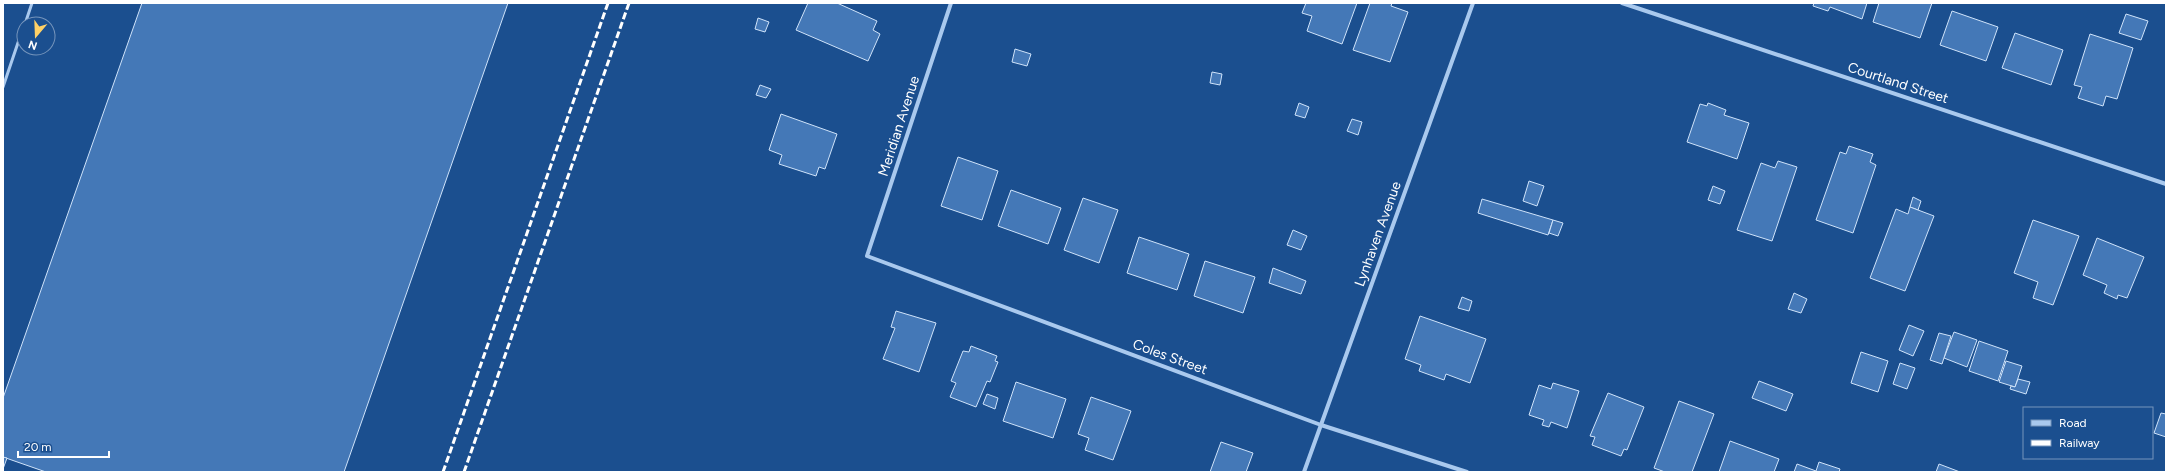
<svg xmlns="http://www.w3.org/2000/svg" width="2169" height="475" font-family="Figtree,sans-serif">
<rect width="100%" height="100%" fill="#1b4f8f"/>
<g fill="#4478b7" stroke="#cfe3fa">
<polygon points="142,3 508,3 344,472 46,472 3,457 3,398"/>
<polygon points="808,3 837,3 877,21 873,30 880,34 868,61 796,30"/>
<polygon points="1306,3 1357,3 1342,44 1307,31 1312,16 1302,13"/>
<polygon points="1370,3 1392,3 1391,6 1408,12 1390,62 1353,50"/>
<polygon points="1814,3 1867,3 1862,19 1830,7 1828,11 1813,6"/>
<polygon points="1879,3 1932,3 1920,38 1873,22"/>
<polygon points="1952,11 1998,27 1986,61 1940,45"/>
<polygon points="2126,14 2148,21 2141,40 2119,33"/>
<polygon points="758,18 769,22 765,32 755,29"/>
<polygon points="2015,33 2063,50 2051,85 2002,68"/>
<polygon points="2090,34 2133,48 2117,99 2106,96 2103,106 2078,98 2082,87 2074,85"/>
<polygon points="1015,49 1031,54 1027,66 1012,62"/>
<polygon points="1212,72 1222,74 1220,85 1210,83"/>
<polygon points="760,85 771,89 766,98 756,95"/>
<polygon points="1299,103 1309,107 1305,118 1295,115"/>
<polygon points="1708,103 1726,110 1724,115 1749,123 1737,159 1687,142 1700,104 1707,106"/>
<polygon points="781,114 837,134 825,169 819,167 816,176 779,164 782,155 769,150"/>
<polygon points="1352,119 1362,122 1358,135 1347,131"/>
<polygon points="1849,146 1873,154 1870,162 1876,165 1853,233 1816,220 1840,152 1846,154"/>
<polygon points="958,157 998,171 982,220 941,206"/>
<polygon points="1778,161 1797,167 1772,241 1737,230 1761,163 1775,168"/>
<polygon points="1529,181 1544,186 1537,206 1523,201"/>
<polygon points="1713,186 1725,191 1720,204 1708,200"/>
<polygon points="1011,190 1061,208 1048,244 998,226"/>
<polygon points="1913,197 1921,201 1918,210 1910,207"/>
<polygon points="1083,198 1118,210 1099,263 1064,250"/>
<polygon points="1482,199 1553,220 1548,235 1478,213"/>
<polygon points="1910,207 1934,216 1905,291 1870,278 1896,209 1908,214"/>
<polygon points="1553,220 1563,223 1558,236 1549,233"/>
<polygon points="2033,220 2079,236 2053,305 2033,298 2038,282 2014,273"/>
<polygon points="1293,230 1307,236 1301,250 1287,245"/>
<polygon points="1139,237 1189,254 1177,290 1127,273"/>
<polygon points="2097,238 2144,257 2127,298 2118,295 2117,299 2104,293 2107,285 2083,275"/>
<polygon points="1205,261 1255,277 1243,313 1194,296"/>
<polygon points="1273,268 1306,281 1301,294 1269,283"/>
<polygon points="1794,293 1807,299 1801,313 1788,309"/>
<polygon points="1462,297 1472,301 1469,311 1458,308"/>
<polygon points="896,311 936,323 919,372 883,359 895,328 891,327"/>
<polygon points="1420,316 1486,339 1470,383 1446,374 1444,380 1419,371 1421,365 1405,359"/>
<polygon points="1909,325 1924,331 1913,356 1899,350"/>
<polygon points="1954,332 1977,340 1967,367 1944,358"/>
<polygon points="1939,333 1951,336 1942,364 1930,360"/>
<polygon points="1979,341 2008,351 1998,381 1969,371"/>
<polygon points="971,346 997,356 995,361 998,362 990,382 987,381 976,407 950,397 956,383 951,381 963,351 969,352"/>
<polygon points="1861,352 1888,361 1878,392 1851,383"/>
<polygon points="2006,361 2022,366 2015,387 1999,382"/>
<polygon points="1900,363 1915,368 1907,389 1893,384"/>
<polygon points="2018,379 2030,382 2026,394 2010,389 2011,386 2015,387"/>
<polygon points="1759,381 1793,394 1786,411 1752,398"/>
<polygon points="1016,382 1066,399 1053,438 1003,421"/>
<polygon points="1553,383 1579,391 1567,428 1551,422 1549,427 1542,425 1544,420 1529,415 1539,385 1551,389"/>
<polygon points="1608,393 1644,407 1627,450 1624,449 1621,456 1592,445 1595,437 1590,436"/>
<polygon points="987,394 998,398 995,409 983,404"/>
<polygon points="1091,397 1131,411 1113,460 1085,450 1089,438 1078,434"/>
<polygon points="1679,401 1714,414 1692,472 1665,472 1654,468"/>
<polygon points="2161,413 2166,414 2166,437 2154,433"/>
<polygon points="1730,441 1779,459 1774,472 1719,472"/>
<polygon points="1221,442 1253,453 1246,472 1210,472"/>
<polygon points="3,457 7,458 3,469"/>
<polygon points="1819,462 1840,469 1839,472 1794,472 1797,464 1816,471"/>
<polygon points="1939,464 1960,472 1936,472"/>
</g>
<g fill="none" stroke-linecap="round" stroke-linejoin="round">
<g stroke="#a9c9ee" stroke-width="3">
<polyline points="25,24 32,3"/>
<polyline points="3,87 24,25"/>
</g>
<g stroke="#a9c9ee" stroke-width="4">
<polyline points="951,3 867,256 1321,425 1467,472"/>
<polyline points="1622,3 2166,184"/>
<polyline points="1304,472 1473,3"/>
</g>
<g stroke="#fff" stroke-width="3" stroke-dasharray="7 3" stroke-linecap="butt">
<polyline points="443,472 608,3"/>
<polyline points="464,472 629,3"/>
</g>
</g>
<g text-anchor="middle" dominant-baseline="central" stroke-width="3" stroke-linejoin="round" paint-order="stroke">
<g font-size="14" fill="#fff" stroke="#1b4f8f">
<text transform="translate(1898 83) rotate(18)">Courtland Street</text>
<text transform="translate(899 126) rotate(-72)">Meridian Avenue</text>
<text transform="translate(1378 234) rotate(-70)">Lynhaven Avenue</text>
<text transform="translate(1170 357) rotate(20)">Coles Street</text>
</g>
</g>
<rect width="2169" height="475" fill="none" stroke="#ffffff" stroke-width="8"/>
<rect x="2023" y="407" width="130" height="52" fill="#1b4f8f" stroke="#7695bc"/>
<rect x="2031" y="420" width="20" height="6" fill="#a9c9ee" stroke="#7695bc"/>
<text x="2059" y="427" font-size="12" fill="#ffffff">Road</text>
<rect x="2031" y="440" width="20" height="6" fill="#ffffff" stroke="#7695bc"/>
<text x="2059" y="447" font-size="12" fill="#ffffff">Railway</text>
<g transform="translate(36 36) rotate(199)"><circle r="19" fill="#1b4f8f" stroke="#7695bc"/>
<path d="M0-3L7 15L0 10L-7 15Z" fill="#ffd166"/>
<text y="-6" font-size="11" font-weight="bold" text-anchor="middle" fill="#ffffff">N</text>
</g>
<path d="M18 451v6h91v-6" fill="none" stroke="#ffffff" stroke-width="2"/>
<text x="24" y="451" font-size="12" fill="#ffffff" stroke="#1b4f8f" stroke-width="3" paint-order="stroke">20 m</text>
</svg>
